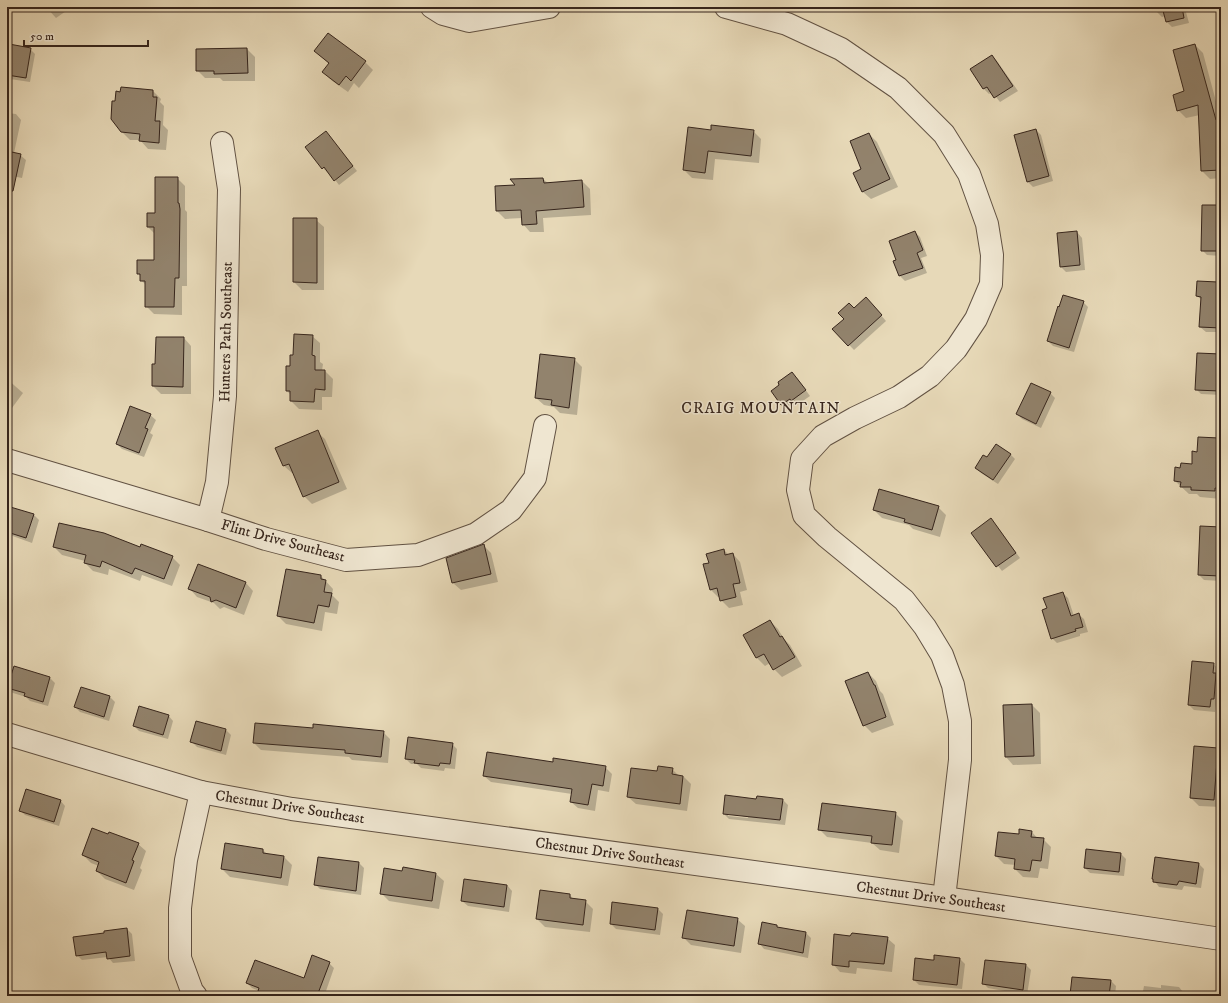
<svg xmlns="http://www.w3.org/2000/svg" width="1228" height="1003" font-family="'IM FELL DW Pica',serif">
<rect width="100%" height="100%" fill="#e7d9b8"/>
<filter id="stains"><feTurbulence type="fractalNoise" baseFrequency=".005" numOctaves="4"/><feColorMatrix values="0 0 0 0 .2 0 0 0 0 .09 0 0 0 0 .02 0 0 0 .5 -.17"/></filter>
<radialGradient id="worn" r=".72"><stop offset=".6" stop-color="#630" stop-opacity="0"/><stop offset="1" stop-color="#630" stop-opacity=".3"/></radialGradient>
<g fill="#0003" fill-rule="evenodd">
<polygon points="46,7 72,7 56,18"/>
<polygon points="980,7 989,7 985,12"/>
<polygon points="1156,7 1192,7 1193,10 1186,12 1189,23 1172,27 1167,22 1166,16 1162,17 1157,12"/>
<polygon points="1195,45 1203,53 1221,120 1221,178 1210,179 1202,171 1200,115 1186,118 1178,110 1185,91"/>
<polygon points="30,49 35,54 30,82 10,79 7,75 7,64"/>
<polygon points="247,49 255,57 255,81 223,81 220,78 205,78 197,70"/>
<polygon points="315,51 365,62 373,70 359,88 354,83 348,92 331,80 323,72 329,64"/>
<polygon points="992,56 997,61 1018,91 1000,102 992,92 989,94 984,89 972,69"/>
<polygon points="153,91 161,99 160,102 164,106 163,125 168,130 166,150 148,149 140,140 130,140 122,132"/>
<polygon points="7,113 16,114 21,120 14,153 20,155 26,160 22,178 7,175"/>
<polygon points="1036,130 1041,135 1053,181 1033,187 1028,182"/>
<polygon points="712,131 753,131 761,139 759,163 715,159 713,180 692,178 684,170"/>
<polygon points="326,132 357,171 339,185 329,172 328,173 323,168"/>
<polygon points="869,134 877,142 898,187 871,199 863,192 863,170"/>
<polygon points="177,178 185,186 185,210 187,212 187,286 182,286 182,315 154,314 146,306 146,285 141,280 141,277 138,273 155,261 155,234 148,227"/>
<polygon points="543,179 548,183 582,181 590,189 591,215 543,218 544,232 530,232 523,224 522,218 505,219 497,211 517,186"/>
<polygon points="1221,206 1221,256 1207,255 1202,250"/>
<polygon points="316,220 324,227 324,290 302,290 294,282"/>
<polygon points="915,232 920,237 927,256 921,258 927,273 905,281 900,276 898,260"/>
<polygon points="1077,232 1082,238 1085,270 1066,272 1061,267"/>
<polygon points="1217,283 1221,287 1221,332 1206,332 1200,327 1202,300 1197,296"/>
<polygon points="1083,302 1088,307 1074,352 1053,346 1048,341"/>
<polygon points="871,304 886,321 854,350 834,329 854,309"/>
<polygon points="312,336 320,343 320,362 323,364 322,371 325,371 333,379 332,397 322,397 322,410 299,409 291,401 291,395 287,391 291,367 294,356"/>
<polygon points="184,338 191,346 191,394 161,394 153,386 156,365"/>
<polygon points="1197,354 1221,355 1221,395 1201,394 1196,389"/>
<polygon points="574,359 582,367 577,415 560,413 554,407 544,405 536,398"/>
<polygon points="797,378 810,396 797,405 795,404 787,410 772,391"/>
<polygon points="7,379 23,393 12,408 7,404"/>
<polygon points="1050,393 1055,398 1041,428 1022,419 1017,414"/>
<polygon points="150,415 156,420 150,433 153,435 144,457 122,449 117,444"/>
<polygon points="317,432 325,439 347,489 312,504 304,496 294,473 292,473 284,466"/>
<polygon points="1218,439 1221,442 1221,499 1200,497 1197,494 1189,494 1175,481 1181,469 1193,465 1198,453"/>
<polygon points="1010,454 1015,459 998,484 981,473 976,468 988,459"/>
<polygon points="938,507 946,515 940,537 913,529 909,525 882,518 874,510"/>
<polygon points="7,508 34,515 39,520 32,543 7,534"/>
<polygon points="996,525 1020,558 1002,571 972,533"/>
<polygon points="1201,527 1221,528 1221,581 1204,580 1199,575"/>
<polygon points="483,545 491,553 498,582 461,590 453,583"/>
<polygon points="54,547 140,548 172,557 180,565 172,586 142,575 140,581 109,569 108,575 93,571 85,563 85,561 62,555"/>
<polygon points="724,550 729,555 733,554 740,562 747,590 740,592 743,605 729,608 721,600 720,597 718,597 710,589 710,564"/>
<polygon points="199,565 246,583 253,591 244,615 224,607 220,609 214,603 197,597 190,589"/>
<polygon points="321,576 333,589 332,595 339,602 337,614 325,612 322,631 286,624 278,616"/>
<polygon points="1063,593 1068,598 1074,616 1078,614 1084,619 1088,632 1080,634 1080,636 1057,643 1052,638 1048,609"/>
<polygon points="770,621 778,629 784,639 790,645 802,666 782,677 774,669 770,663 765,666 757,658 744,636"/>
<polygon points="1213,664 1219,669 1218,676 1221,679 1219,704 1216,704 1215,712 1194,710 1189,705"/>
<polygon points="868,673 876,681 880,691 883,694 894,725 872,733 864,725"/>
<polygon points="50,678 55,683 48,706 30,701 26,697 13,693 8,688"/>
<polygon points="81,688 110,697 115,702 109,721 80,712 75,707"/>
<polygon points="1032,705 1040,713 1041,764 1013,765 1006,757 1004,706"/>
<polygon points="168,715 173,721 168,739 139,731 134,726"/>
<polygon points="197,722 226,730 231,735 226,755 197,747 192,742"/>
<polygon points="314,729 383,732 390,739 388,763 352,760 349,757 261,750 254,743"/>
<polygon points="452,744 457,749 455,769 445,768 444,771 421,768 417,764 411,764 406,759"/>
<polygon points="1218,749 1221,752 1221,807 1199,806 1191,798"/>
<polygon points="553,763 605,767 612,774 609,792 598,790 595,811 578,808 571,802 572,794 491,782 484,776"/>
<polygon points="672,769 679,776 683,776 691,784 687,811 636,804 628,797 658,772"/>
<polygon points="60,800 65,806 59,826 25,815 20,810"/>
<path d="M757,800H783L788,805L785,825L729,819L724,814ZM728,814L748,817V818L728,816Z"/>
<polygon points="895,813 903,821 899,853 880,850 872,843 827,837 819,829"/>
<polygon points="1032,832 1038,839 1043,839 1051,847 1048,869 1040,868 1038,878 1023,877 1015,869 1016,865 1004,864 996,856 1019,836"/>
<polygon points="138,844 146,851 140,868 142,870 134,890 105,879 97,871 99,866 91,863 83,855"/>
<polygon points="263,850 268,855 284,857 292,865 288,886 230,877 222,869"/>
<polygon points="1087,850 1121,854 1126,859 1124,876 1090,873 1085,868"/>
<polygon points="359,863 364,868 361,895 320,889 315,884"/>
<polygon points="1199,864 1204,869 1201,888 1184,886 1182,890 1159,887 1153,879"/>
<polygon points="403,872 436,874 444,881 439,909 389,901 381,893"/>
<polygon points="507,885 512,891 509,912 468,906 462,901"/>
<polygon points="570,895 574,900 585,901 593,909 590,932 545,927 537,919"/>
<polygon points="658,909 663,914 660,935 616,929 611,924"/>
<polygon points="737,919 745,926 741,953 691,945 683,937"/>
<polygon points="776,926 779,928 806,933 811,938 808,958 764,949 759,943"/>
<polygon points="127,929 132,934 135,961 113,963 108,957 82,960 77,955 105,934"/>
<polygon points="835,935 887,938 895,945 892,972 857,968 856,974 840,972 833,964"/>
<polygon points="960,959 965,964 962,989 919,985 914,980 935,961"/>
<polygon points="986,961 1026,965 1031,970 1027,995 988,988 983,983"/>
<polygon points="329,963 334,968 326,991 332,996 264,996 259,991 252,988 247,983 304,980"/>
<polygon points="1111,981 1116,986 1115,996 1072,996 1071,994"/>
<polygon points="1161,985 1179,987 1183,992 1189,993 1193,996 1142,996 1144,986 1161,988"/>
</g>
<g fill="#92836d" stroke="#36251c">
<polygon points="1162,7 1182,7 1184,18 1166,22"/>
<polygon points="328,33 366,61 351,81 346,76 339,85 322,72 329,63 314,51"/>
<polygon points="9,44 31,48 26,78 7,75 7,59"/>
<polygon points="1195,44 1216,120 1221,119 1221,170 1201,171 1198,105 1177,111 1173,95 1184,91 1173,50"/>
<polygon points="247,48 248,73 214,74 214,71 196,71 196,49"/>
<polygon points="992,55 1013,86 994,98 987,87 983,89 970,69"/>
<polygon points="121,87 153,90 153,97 157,97 155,121 160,121 159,143 139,141 140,134 121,132 111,119 112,101 115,101 116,91 120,92"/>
<polygon points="711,125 754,130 751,156 708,151 705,173 683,170 688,127 711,130"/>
<polygon points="1036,129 1049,176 1027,182 1014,135"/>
<polygon points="326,131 353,166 334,181 324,167 322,169 305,147"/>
<polygon points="869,133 890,179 862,192 853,173 861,169 850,141"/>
<polygon points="7,151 21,154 13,191 7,191"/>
<polygon points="155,177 178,177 178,203 179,203 180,209 179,278 175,278 174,307 145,307 145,281 140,281 140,274 137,274 137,260 154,260 154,227 147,227 147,213 155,213"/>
<polygon points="543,178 544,183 582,180 584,207 536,211 537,224 522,225 521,210 496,211 495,186 515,185 510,179"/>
<polygon points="1202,205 1221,205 1221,251 1201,251"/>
<polygon points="293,218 317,218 317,283 293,282"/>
<polygon points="915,231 923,250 917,253 923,268 899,276 893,261 896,260 889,241"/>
<polygon points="1077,231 1080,265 1060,267 1057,233"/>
<polygon points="1197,281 1218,282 1217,296 1221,297 1221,328 1199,327 1201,297 1196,296"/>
<polygon points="1063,295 1084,301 1069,348 1047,341 1058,306 1059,307"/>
<polygon points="866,297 882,315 848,346 832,329 844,319 838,313 849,303 854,308"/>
<polygon points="294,334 313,335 312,355 315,356 315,370 325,370 325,390 315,389 314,402 290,401 290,391 286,391 286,366 290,366 290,355 293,355"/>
<polygon points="156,337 184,337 183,387 152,386 152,364 155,364"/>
<polygon points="1197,353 1221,354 1220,391 1195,390"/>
<polygon points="540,354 575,358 569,408 551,405 552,400 535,398"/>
<polygon points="792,372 806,390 791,401 790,399 781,405 771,391 779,385 778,382"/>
<polygon points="1031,383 1051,392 1036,424 1016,414"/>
<polygon points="130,406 151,414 145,428 148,429 139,453 116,444"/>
<polygon points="318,430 339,482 303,497 289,464 283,466 275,448"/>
<polygon points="1198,437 1219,438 1217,470 1221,470 1221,489 1215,488 1215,491 1191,490 1191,487 1180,487 1181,482 1174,481 1175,467 1180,468 1181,463 1192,464 1192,451 1197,452"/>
<polygon points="996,444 1011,454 993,480 975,468 983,455 987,457"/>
<polygon points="879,489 939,506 932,530 904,522 905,519 873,510"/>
<polygon points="7,506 34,514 26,538 7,532"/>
<polygon points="991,518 1016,553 996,567 971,533"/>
<polygon points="59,523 104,533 140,547 141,544 173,556 164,579 135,568 132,574 102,561 100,567 84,563 86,555 53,547"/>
<polygon points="1200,526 1221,527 1220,576 1198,575"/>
<polygon points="484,544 491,574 452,583 446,558"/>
<polygon points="724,549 725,555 733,553 740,583 733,584 736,597 720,601 717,588 710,590 703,564 709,563 706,554"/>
<polygon points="198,564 246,582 236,608 216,600 211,602 210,597 188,589"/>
<polygon points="286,569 321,575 321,579 326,580 324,592 332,593 329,607 318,605 314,623 277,616"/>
<polygon points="1063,592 1071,616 1079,613 1083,627 1075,629 1076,631 1051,639 1042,610 1047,608 1043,598"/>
<polygon points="770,620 780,637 782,636 795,657 773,670 764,654 756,658 743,635"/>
<polygon points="1192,661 1214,663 1213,673 1216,673 1214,699 1211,699 1210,707 1188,705"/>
<polygon points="14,666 50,677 43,702 24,696 25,693 7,688"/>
<polygon points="868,672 874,685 875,685 886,717 863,726 845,681"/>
<polygon points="81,687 110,696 104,717 74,707"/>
<polygon points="1032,704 1034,756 1005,757 1003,705"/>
<polygon points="139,706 169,715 163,735 133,726"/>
<polygon points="196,721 226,729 221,751 190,742"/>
<polygon points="255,723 313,728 313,724 384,731 381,757 345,753 345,750 253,743"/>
<polygon points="408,737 453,743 450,764 440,763 439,766 414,763 415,760 405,759"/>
<polygon points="1194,746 1218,748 1214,800 1190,798"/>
<polygon points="487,752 553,762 553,758 606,766 603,786 592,784 588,805 570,802 572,789 483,776"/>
<polygon points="658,766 673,768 672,774 683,776 680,804 627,797 631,768 657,771"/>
<polygon points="26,789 61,800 54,822 19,811"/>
<polygon points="725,795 756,799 757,796 783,799 780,820 723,814"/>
<polygon points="822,803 896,812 892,845 871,843 872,836 818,830"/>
<polygon points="92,828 108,834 109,832 139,843 132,860 134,861 126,883 96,871 99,862 82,855"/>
<polygon points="1019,829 1032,831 1031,837 1044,838 1041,861 1032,860 1030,871 1014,869 1015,859 995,856 998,832 1019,834"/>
<polygon points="225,843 263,849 263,853 284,856 281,878 221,869"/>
<polygon points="1086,849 1121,853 1119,872 1084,868"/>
<polygon points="318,857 359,862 356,891 314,885"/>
<polygon points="1155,857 1199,863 1196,884 1179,881 1177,885 1153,882 1153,879 1152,879"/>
<polygon points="403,867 436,873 432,901 380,894 384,868 402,871"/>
<polygon points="464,879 507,885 504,907 461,901"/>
<polygon points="540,890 570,894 570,898 586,900 583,925 536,919"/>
<polygon points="612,902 658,908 655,930 610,924"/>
<polygon points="687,910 738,918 734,946 682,938"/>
<polygon points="762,922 777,925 777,927 806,932 803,953 758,944"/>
<polygon points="127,928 130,956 107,959 106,952 76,956 73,937 104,933 104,931"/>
<polygon points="852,933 888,937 884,964 849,961 849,967 832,965 834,934 850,936"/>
<polygon points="312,955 330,962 317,996 270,996 258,991 259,988 246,983 255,960 304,978"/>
<polygon points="934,955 960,958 957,985 913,980 915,958 932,960 934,960"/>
<polygon points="985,960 1026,964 1023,990 982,984"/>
<polygon points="1072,977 1111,980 1109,996 1070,995"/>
</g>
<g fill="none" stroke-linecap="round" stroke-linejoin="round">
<g stroke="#625243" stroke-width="24">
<g id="minor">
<polyline points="432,7 443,14 469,21 549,7"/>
<polyline points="726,7 787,24 841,49 898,88 944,134 969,174 987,224 992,255 991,284 976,319 956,349 930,376 899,397 855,418 823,436 802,459 798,490 804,515 827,537 904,600 925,627 942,655 953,685 960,721 960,760 944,898"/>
<polyline points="7,460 208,520 266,539 346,560 418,555 476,534 511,510 535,478 545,426"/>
<polyline points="208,520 217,482 225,396 229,189 222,143"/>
<polyline points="7,734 201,792 292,809 944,898 1221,939"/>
<polyline points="196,996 192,991 180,958 180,908 186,860 201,792"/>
</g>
</g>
<use href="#minor" stroke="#efe6d1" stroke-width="22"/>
</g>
<g text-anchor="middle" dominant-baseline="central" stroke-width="3" stroke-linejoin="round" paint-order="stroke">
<g font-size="15" fill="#36251c" stroke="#efe6d1">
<text transform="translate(226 332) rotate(-89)">Hunters Path Southeast</text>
<text transform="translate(283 541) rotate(15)">Flint Drive Southeast</text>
<text transform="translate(290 807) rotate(9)">Chestnut Drive Southeast</text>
<text transform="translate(610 853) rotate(8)">Chestnut Drive Southeast</text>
<text transform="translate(931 897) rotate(8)">Chestnut Drive Southeast</text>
</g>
<g font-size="16" letter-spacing="1" fill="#36251c" stroke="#efe6d1">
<text x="761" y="408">CRAIG MOUNTAIN</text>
</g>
</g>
<rect width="1228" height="1003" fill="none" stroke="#e7d9b8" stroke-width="24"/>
<rect x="8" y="8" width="1212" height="987" fill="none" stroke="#36251c" stroke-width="2"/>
<rect x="12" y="12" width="1204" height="979" fill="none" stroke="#36251c"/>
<path d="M24 40v6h124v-6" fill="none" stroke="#36251c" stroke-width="2"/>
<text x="30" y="40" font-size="12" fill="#36251c" stroke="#efe6d1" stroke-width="3" paint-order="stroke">50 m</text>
<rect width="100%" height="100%" filter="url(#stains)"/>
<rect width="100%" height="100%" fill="url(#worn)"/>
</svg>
